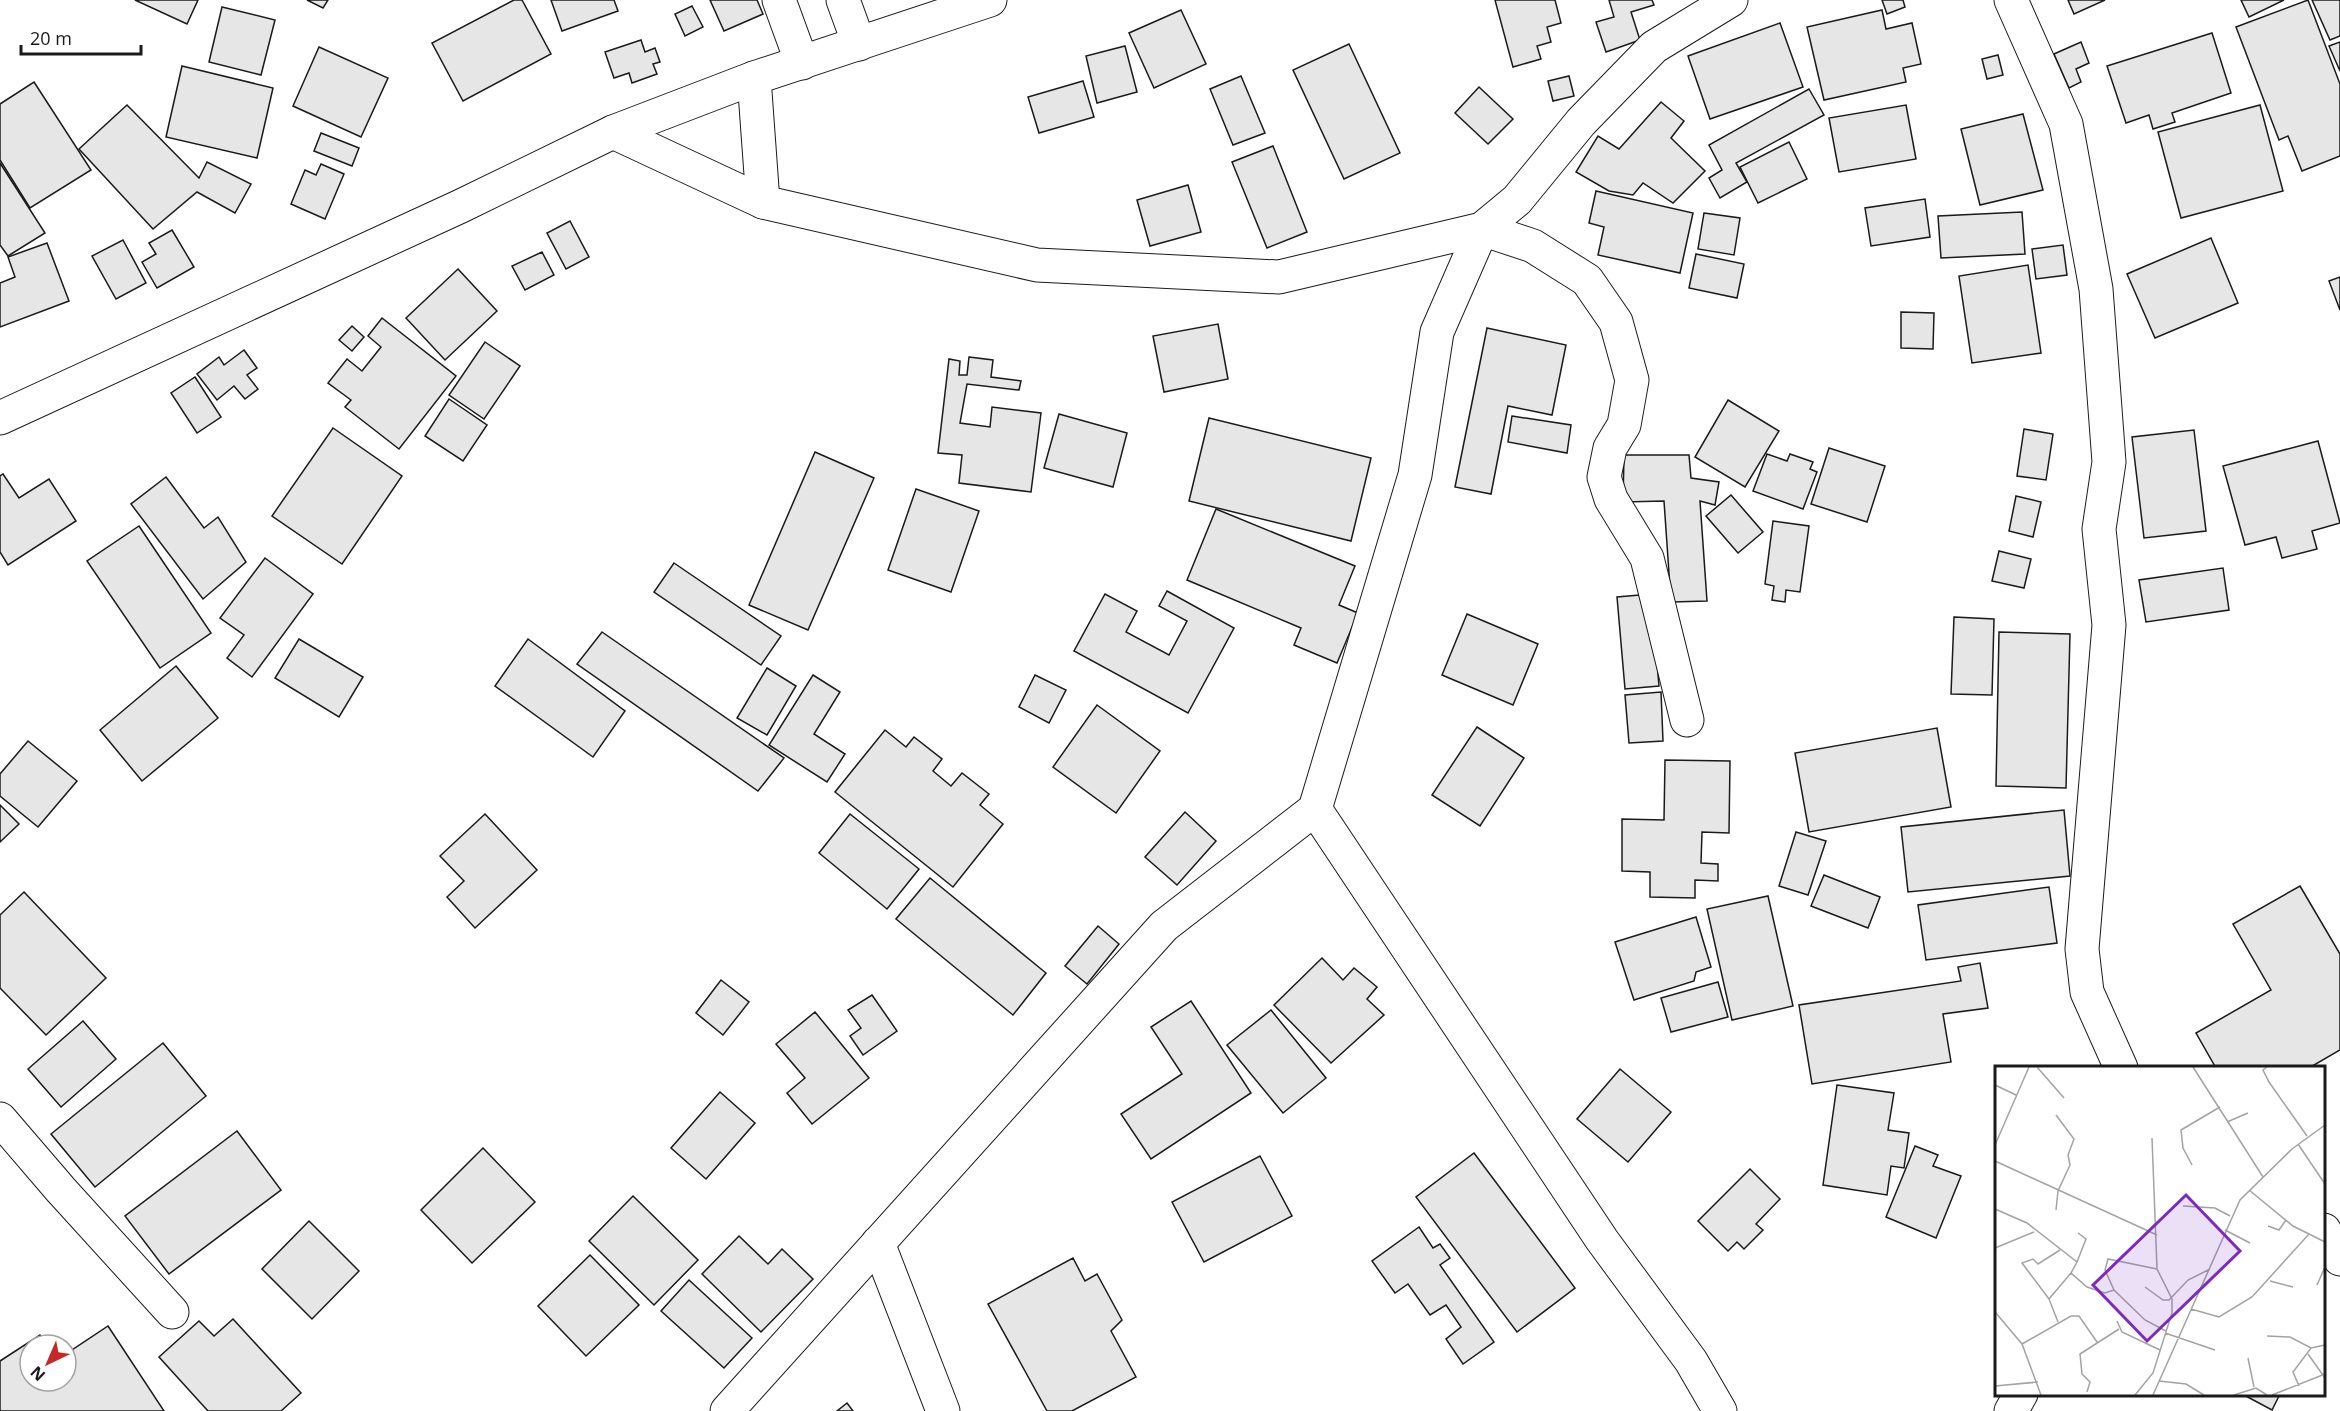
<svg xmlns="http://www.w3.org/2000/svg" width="2340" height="1411" font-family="'Open Sans',sans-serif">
<rect width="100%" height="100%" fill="#fff"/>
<g fill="#e6e6e6" stroke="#1a1a1a" stroke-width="1.5">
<polygon points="135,0 198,0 187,24"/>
<polygon points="307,0 328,0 323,8"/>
<polygon points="514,0 522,0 551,54 463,101 432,43"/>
<polygon points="551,0 614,0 618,11 562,31"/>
<polygon points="710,0 757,0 763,14 724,31"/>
<polygon points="1495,0 1555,0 1561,23 1547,27 1551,42 1537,46 1541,59 1513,67"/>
<polygon points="1609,0 1652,0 1654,5 1631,12 1640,40 1606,52 1596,22 1614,17"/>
<polygon points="1882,0 1903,0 1905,7 1887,14"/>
<polygon points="2068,0 2105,0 2074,14"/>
<polygon points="2241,0 2284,0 2249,17"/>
<polygon points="2308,0 2340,84 2340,156 2302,171 2288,136 2279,140 2236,27"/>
<polygon points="2312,0 2340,0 2340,36 2330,40"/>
<polygon points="692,6 703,27 685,36 675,14"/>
<polygon points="222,7 275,20 261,75 209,62"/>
<polygon points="1181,10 1206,64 1154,88 1129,33"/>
<polygon points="1882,10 1886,29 1912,23 1921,64 1903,68 1906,82 1824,100 1807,27"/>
<polygon points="1780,23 1803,87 1710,119 1688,56"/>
<polygon points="2212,33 2231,93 2172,113 2175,122 2153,129 2149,115 2126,123 2107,66"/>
<polygon points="641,40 645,52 655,48 660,62 653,64 657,74 632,83 629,73 614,78 605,52"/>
<polygon points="2081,42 2089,63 2076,69 2081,82 2069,88 2054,54"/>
<polygon points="2340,42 2340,71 2329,46"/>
<polygon points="1349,44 1400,153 1344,179 1293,70"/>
<polygon points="1125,46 1137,92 1097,103 1086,56"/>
<polygon points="319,47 388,78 361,137 293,106"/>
<polygon points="1998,55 2003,75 1987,79 1982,59"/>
<polygon points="182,66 273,88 257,158 166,137"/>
<polygon points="1241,76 1265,133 1233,145 1210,89"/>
<polygon points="1569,76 1574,96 1553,101 1548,81"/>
<polygon points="1083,81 1094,117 1039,133 1028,97"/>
<polygon points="34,82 91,170 30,208 0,160 0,104"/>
<polygon points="1479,87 1513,119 1488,144 1455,113"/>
<polygon points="1809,89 1824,115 1736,163 1747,182 1720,198 1709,178 1722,170 1709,145"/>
<polygon points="1661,102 1684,121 1671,138 1705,171 1673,203 1643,183 1633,195 1609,191 1576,172 1598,136 1619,149"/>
<polygon points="127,105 199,178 207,162 251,184 235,213 197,192 153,229 79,149"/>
<polygon points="1906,105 1916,159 1839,172 1829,118"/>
<polygon points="2260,105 2283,191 2181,218 2158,132"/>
<polygon points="2023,114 2043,190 1980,205 1961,129"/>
<polygon points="321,133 359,148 352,166 314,151"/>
<polygon points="1789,142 1807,179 1758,203 1740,167"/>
<polygon points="1273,146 1307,232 1267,248 1232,162"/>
<polygon points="0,163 45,233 8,256 0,245"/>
<polygon points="321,164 344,174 325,219 291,204 305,170 316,175"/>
<polygon points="1188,185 1201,232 1150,246 1137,200"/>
<polygon points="1596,191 1693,213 1680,273 1598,255 1604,227 1589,223"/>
<polygon points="1925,199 1930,237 1871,246 1865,208"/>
<polygon points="2022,212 2025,254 1941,258 1938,216"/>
<polygon points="1704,213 1740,218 1734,255 1698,249"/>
<polygon points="570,221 589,257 566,269 547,233"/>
<polygon points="172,230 194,267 157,288 142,262 156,254 149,243"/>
<polygon points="2211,238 2238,303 2155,338 2127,274"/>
<polygon points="123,240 146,283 116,299 92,256"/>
<polygon points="47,243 69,301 0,327 0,283 15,277 8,257"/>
<polygon points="2063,245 2067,275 2036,279 2032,249"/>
<polygon points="542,252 554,275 525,290 512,266"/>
<polygon points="1696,254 1744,264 1737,298 1689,288"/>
<polygon points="2028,265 2041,353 1972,363 1959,276"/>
<polygon points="458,269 497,311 445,360 406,318"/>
<polygon points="2340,277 2340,310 2329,281"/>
<polygon points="1901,312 1934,313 1933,349 1901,348"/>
<polygon points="382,318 456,376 399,449 345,407 351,400 328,383 347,359 362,371 381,347 368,336"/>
<polygon points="1218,324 1228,379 1164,392 1153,336"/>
<polygon points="352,326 364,337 352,351 339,340"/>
<polygon points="1487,328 1566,345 1552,415 1508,406 1491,494 1455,487"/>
<polygon points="485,342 520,366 484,419 449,395"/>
<polygon points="244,350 257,368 247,375 258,389 245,399 234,386 217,400 197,374 219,357 224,365"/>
<polygon points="969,357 993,360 991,377 1021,381 1019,390 967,384 960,423 990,427 992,407 1041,413 1031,492 959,483 962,455 938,453 949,359 960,361 959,375 967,375"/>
<polygon points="195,377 221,417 197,433 171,393"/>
<polygon points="449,399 487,425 463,461 425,436"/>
<polygon points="1728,400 1779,431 1745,487 1695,457"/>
<polygon points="1059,414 1127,433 1113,487 1044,468"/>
<polygon points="1512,416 1571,425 1567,453 1508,442"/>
<polygon points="1209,418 1371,458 1351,541 1189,501"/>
<polygon points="333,428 402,476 342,564 272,516"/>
<polygon points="2024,429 2053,434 2046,480 2017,476"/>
<polygon points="2194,430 2206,531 2144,538 2132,437"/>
<polygon points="2318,441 2340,523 2312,531 2317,549 2282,558 2276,537 2245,545 2223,466"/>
<polygon points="1829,448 1885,466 1867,522 1811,504"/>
<polygon points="815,452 874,478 808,630 749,605"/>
<polygon points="1767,454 1787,461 1790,454 1813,462 1810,469 1817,472 1803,509 1753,491"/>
<polygon points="1624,455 1689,455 1691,478 1719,482 1715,505 1700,501 1707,601 1671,602 1664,501 1623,502"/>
<polygon points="3,474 19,498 49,479 76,521 8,565 0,552 0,476"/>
<polygon points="166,477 204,528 218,517 246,562 203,599 131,504"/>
<polygon points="916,489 979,511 951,592 888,570"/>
<polygon points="1731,495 1763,532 1738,553 1706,516"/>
<polygon points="2016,496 2041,502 2033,537 2009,531"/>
<polygon points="1216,509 1355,566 1339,605 1358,613 1337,663 1294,645 1301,628 1187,580"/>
<polygon points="1773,521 1809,526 1800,592 1786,590 1785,602 1772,600 1774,586 1765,584"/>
<polygon points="139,526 211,633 160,668 87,561"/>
<polygon points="1999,551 2031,559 2024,588 1992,581"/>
<polygon points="265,558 313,594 252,677 227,658 244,635 220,618"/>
<polygon points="674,563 781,636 761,665 654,592"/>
<polygon points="2223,568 2229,610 2146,622 2139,580"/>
<polygon points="1167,591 1234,628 1188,713 1074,651 1105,594 1137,611 1126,632 1169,655 1187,621 1159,606"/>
<polygon points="1651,594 1659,686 1625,689 1617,597"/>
<polygon points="1467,614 1538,644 1513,705 1442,675"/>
<polygon points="1954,617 1994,619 1992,695 1951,694"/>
<polygon points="602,632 784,758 758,791 577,664"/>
<polygon points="1999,632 2070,634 2066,788 1996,786"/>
<polygon points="299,639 363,677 339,717 275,678"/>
<polygon points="528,639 625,711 593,757 495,686"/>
<polygon points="176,666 218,718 142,781 100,730"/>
<polygon points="767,668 796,686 767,735 737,718"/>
<polygon points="813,675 840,692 814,734 845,754 827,782 769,745"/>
<polygon points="1035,675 1066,690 1049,723 1019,707"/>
<polygon points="1661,692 1663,741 1629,743 1625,695"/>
<polygon points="1097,705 1160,751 1116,813 1053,767"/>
<polygon points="1477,727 1524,758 1480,826 1432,795"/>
<polygon points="1937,728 1951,807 1809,832 1795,753"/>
<polygon points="885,730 906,747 914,737 942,759 933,771 951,786 962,773 989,794 980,805 1003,824 953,887 835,792"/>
<polygon points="28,741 77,781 38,827 0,796 0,774"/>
<polygon points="1665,760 1730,761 1729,833 1702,832 1701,863 1718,864 1718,881 1695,880 1695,898 1650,897 1650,872 1622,871 1622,819 1664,820"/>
<polygon points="0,805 19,824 0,842"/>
<polygon points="2064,810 2070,876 1908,892 1901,827"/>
<polygon points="1185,812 1216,841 1177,885 1145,857"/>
<polygon points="485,814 537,870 475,928 447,897 464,881 440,856"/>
<polygon points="850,814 919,869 887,909 819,853"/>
<polygon points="1796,832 1826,841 1808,895 1779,886"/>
<polygon points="1824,875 1880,897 1868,928 1811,906"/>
<polygon points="930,878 1046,973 1013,1015 896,919"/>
<polygon points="2300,886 2340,954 2340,1050 2309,1068 2216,1068 2196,1033 2271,990 2233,924"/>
<polygon points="2049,887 2057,943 1926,960 1918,905"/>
<polygon points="24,892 106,978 46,1035 0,988 0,915"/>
<polygon points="1768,896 1793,1006 1732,1020 1707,909"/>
<polygon points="1696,917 1711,967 1696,972 1694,981 1634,1000 1615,942"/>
<polygon points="1098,926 1119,944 1087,984 1065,966"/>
<polygon points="1322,958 1343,980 1354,968 1377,987 1367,999 1384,1015 1331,1063 1274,1005"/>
<polygon points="1980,963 1988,1008 1943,1014 1951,1062 1812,1084 1799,1005 1961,981 1958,967"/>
<polygon points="721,980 749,1002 723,1035 696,1013"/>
<polygon points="1718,982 1728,1017 1671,1032 1661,998"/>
<polygon points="872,995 897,1031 863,1055 850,1036 861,1028 848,1010"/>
<polygon points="1191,1001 1251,1093 1151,1159 1121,1114 1182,1074 1151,1027"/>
<polygon points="1271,1010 1326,1078 1283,1113 1227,1045"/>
<polygon points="815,1012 869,1078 812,1124 787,1093 805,1078 776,1044"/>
<polygon points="83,1021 116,1059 61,1107 28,1069"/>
<polygon points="163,1043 206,1096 95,1187 51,1134"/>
<polygon points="1620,1069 1671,1112 1628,1162 1577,1119"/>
<polygon points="1837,1085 1894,1093 1888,1130 1909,1133 1904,1168 1891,1166 1887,1195 1823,1185"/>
<polygon points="720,1092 755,1123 706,1179 671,1148"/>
<polygon points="237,1131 281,1190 169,1274 125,1216"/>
<polygon points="1915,1146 1938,1155 1933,1166 1961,1176 1936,1238 1886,1217"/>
<polygon points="483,1148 535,1202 472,1263 421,1210"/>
<polygon points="1474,1153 1575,1288 1517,1332 1416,1197"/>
<polygon points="1260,1156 1292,1216 1204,1262 1172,1202"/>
<polygon points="1750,1169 1780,1199 1756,1224 1763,1230 1744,1249 1737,1242 1728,1251 1698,1221"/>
<polygon points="633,1196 698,1260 654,1305 589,1241"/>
<polygon points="309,1221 359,1271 312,1319 262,1269"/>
<polygon points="1419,1227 1433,1248 1440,1244 1450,1258 1440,1265 1494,1342 1463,1364 1446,1339 1461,1327 1446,1305 1430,1315 1408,1284 1395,1293 1372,1261"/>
<polygon points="739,1236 768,1264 782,1249 813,1279 761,1332 702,1274"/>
<polygon points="590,1255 639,1305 586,1356 538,1306"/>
<polygon points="1073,1258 1085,1281 1097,1274 1122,1320 1111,1331 1136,1377 1072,1411 1047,1411 988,1304"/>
<polygon points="689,1280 752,1338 724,1368 661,1311"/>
<polygon points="233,1319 301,1393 281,1411 208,1411 159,1357 199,1321 214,1336"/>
<polygon points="108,1326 164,1411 0,1411 0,1361 40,1335 47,1345 30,1345 30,1381 66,1381 66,1354"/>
<polygon points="2242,1394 2280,1394 2272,1410"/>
<polygon points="847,1403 853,1411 837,1411"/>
</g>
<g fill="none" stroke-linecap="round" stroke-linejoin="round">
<g stroke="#1a1a1a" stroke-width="35">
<g id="street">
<polyline points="779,0 802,63"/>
<polyline points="843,0 859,44"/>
<polyline points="2011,0 2066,124 2096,289 2109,462 2099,529 2109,625 2082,949 2087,992 2121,1068"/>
<polyline points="754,78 763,202"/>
<polyline points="613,132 763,202 1037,265 1279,277 1482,229 1533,246 1587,280 1616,322 1632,380 1624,425 1610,448 1604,477 1611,499 1647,558 1687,720"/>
<polyline points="0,418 461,206 613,132 754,78 990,0"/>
<polyline points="1315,809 1602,1240 1691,1361 1720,1411"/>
<polyline points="0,1119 61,1190 172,1312"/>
<polyline points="2324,1230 2340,1259"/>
<polyline points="878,1243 943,1411"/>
<polyline points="727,1411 1164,926 1315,809 1415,475 1437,332 1482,229 1517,200 1581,122 1654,47 1731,0"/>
<polyline points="2011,1411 2021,1394"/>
</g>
</g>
<use href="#street" stroke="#fff" stroke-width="33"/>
</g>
<g transform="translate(1995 1066)">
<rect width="330" height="330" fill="#fff"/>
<path fill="none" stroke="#a3a3a3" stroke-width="1.5" d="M42,1L69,32M198,1L268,111M272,1L268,4L274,16L312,70M0,19L21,29M232,56L253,47M303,78L330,118M0,79L34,1M0,95L162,169M197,99L188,82L186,64L225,41M254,124L298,160L330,176M188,140L220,142L235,150M0,143L32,157L82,196L76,207L92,221L110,227L119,224M61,144L63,125L75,99L73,89L79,73L61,49M273,160L284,164L291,154M230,164L255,177M0,182L39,166M82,196L91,173L83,167M162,203L113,193L110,204L119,224L150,254L171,265M275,215L298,221M322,219L330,201M150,221L168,234H174L193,214L215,203M54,233L27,197L38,193L43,198L65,184M196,243L224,251L257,231L314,168M0,246L27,278L46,329M122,255L127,266L165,284M63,256L54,233L76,207M170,267L220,284M272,270L295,271L316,282L330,279M27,278L76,250H84L102,276M313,288L330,312M253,292L259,321M164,315L191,318L209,329M0,320L43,316M304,320L298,306L316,282M92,326L95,316L87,308L85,288L124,263M140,329L158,307L177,247V233L162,203L157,72M158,329L245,134L297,83L330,59M239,329L261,322L272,329M277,329L330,308"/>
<path fill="#7b2cbf" fill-opacity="0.15" stroke="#7b2cbf" stroke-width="3" d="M191,129L245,185L152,275L98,219Z"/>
<rect width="330" height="330" fill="none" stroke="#1a1a1a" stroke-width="3"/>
</g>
<g transform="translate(48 1363) rotate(224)"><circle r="28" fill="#ffffff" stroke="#a3a3a3" stroke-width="1.5"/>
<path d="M0-4.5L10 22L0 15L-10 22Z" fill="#c62828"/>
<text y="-9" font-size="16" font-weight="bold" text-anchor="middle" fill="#1a1a1a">N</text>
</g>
<path d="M21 45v9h120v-9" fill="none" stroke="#1a1a1a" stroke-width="3"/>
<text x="30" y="45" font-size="18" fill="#1a1a1a" stroke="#ffffff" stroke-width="4.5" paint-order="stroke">20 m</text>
</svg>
